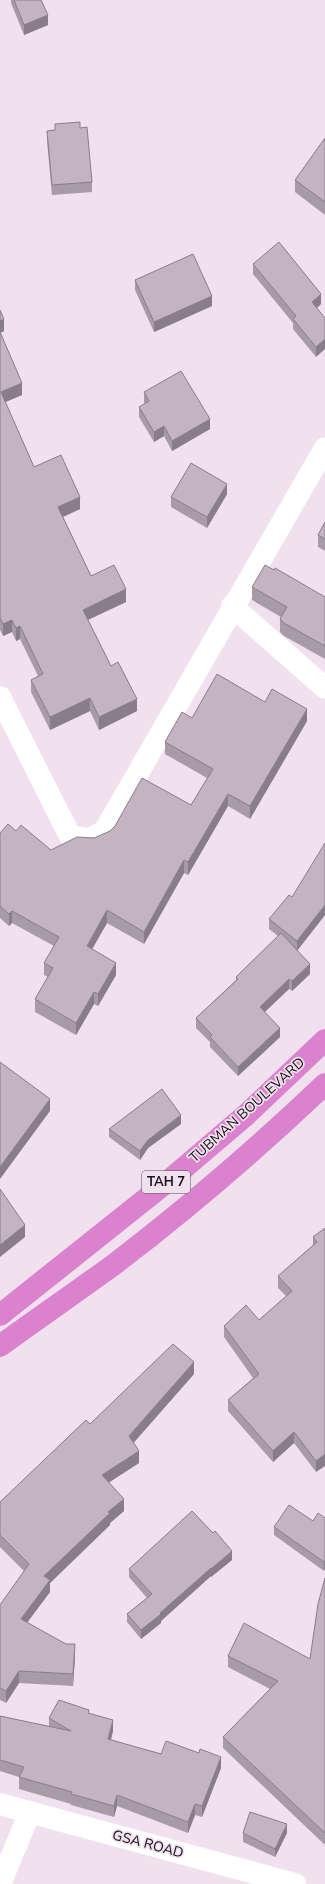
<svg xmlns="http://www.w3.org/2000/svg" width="325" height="1884" font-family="'Nunito Sans',sans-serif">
<rect width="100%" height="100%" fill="#f1e1ee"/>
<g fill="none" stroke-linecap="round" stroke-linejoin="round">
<g stroke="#fff" stroke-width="22">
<polyline points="232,606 325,688"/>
<polyline points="0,697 70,836 89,839 104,832 325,448"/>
<polyline points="0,1884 30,1812"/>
</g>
<polyline stroke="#fff" stroke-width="22" points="0,1804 295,1884"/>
<g stroke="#da82ce" stroke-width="22">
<polyline points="0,1315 172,1178 246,1115 325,1040"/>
<path d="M0,1346C38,1318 78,1291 116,1263C189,1207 259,1147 325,1084"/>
</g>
</g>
<g fill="#a99ba6">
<polygon points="11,0 41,0 48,25 24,35 11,3"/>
<polygon points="55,124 80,128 92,182 92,192 52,195 47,141 47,131 55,130"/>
<polygon points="325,138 325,215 295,192 295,180"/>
<polygon points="253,264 321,304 317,308 316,357 293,329 293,323 253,274"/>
<polygon points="135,280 212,306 154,332 135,290"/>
<polygon points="0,310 4,331 0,333 22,395 5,402 34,467 80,509 63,517 91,576 126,602 88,620 111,666 137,711 99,730 90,711 50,730 31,692 31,680 38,676 20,639 16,641 12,632 3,636 0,630"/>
<polygon points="144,392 210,429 172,451 164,436 154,442 139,417 139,407 145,404 144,402"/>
<polygon points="227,494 207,528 171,507 171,497"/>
<polygon points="325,522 325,551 318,547 318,535"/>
<polygon points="252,587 325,597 325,659 284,636 280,632 280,619 281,617 252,600"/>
<polygon points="265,702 307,721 250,819 228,806 188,875 184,873 144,944 107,923 92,949 116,975 98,1006 94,1004 76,1035 35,1012 35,999 48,977 44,975 44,963 54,946 12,923 9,926 0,918 0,833 16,831 51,850 94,838 191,805 207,778 165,754 165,742 192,718"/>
<polygon points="292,897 325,915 297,950 310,974 292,991 289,989 265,1012 280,1037 238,1076 210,1047 210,1042 196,1028 196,1018 236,980 236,977 278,936 269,929 269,919"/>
<polygon points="181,1124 148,1148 140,1160 109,1137 109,1129"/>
<polygon points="325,1228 316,1472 294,1443 273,1462 228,1411 228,1400 253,1378 224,1337 224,1326 259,1320 286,1296 278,1288 278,1276 313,1245 313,1237"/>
<polygon points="194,1374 134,1442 139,1463 109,1482 124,1511 110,1523 110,1525 50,1583 50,1592 27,1622 75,1656 73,1686 19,1683 6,1703 0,1700 0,1605 24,1571 0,1547 0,1502 90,1424"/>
<polygon points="325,1518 324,1571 274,1535 274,1527 313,1521"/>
<polygon points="232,1560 211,1577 211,1576 161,1621 161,1623 141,1639 127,1622 127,1614 147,1598 129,1577 129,1569"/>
<polygon points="325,1578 325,1845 223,1748 223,1737 270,1689 228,1667 228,1656 310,1659"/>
<polygon points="89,1713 113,1731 111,1740 161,1754 221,1768 202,1817 195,1815 188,1833 117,1806 114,1817 71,1805 71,1804 19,1789 19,1777 0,1771 0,1716 49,1727 49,1718"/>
<polygon points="243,1833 287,1833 275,1857 243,1842"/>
</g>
<g fill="#897e87">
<polygon points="48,15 48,25 24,35 24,25"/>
<polygon points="321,294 321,304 312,312 312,302"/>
<polygon points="212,296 212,306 154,332 154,322"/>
<polygon points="4,319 4,331 0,333 0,321"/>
<polygon points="325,339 325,349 316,357 316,347"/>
<polygon points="22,383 22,395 1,404 1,392"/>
<polygon points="210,419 210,429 172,451 172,441"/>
<polygon points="164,426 164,436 154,442 154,432"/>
<polygon points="227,484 227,494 207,528 207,517"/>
<polygon points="80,497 80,509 58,519 58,507"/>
<polygon points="126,589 126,602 83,622 83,610"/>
<polygon points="12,620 12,632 3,636 3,624"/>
<polygon points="20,626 20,639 16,641 16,628"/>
<polygon points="90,698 90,711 50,730 50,717"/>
<polygon points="137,699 137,711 99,730 99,717"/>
<polygon points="307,709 307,721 250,819 250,806"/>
<polygon points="228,794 228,806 188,875 188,862"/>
<polygon points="184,860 184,873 144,944 144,932"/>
<polygon points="325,905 325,915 297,951 297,941"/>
<polygon points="107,910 107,923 87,958 87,946"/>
<polygon points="12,911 12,923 9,926 9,914"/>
<polygon points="116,963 116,975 98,1006 98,994"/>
<polygon points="310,964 310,974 292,991 292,981"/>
<polygon points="289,979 289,989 260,1016 260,1007"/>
<polygon points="94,992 94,1004 76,1035 76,1023"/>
<polygon points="280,1028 280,1037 238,1076 238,1067"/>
<polygon points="50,1099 50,1111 0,1179 0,1167"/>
<polygon points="181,1115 181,1124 148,1148 140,1160 140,1151 148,1140"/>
<polygon points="25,1225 25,1237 0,1257 0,1245"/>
<polygon points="194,1362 194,1374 129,1448 129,1436"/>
<polygon points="294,1432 294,1443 273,1462 273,1451"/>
<polygon points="139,1451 139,1463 102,1487 102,1475"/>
<polygon points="325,1454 325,1466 316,1472 316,1461"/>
<polygon points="124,1499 124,1511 110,1523 110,1525 50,1583 50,1592 21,1631 21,1619 44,1576 108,1512"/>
<polygon points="232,1551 232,1560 211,1577 211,1569"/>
<polygon points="325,1561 325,1569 324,1571 324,1562"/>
<polygon points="211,1568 211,1576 161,1621 161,1623 141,1639 141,1630"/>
<polygon points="75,1644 75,1656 73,1686 73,1674"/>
<polygon points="19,1671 19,1683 6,1703 6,1691"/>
<polygon points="113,1720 113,1731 108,1750 108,1739"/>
<polygon points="221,1757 221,1768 202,1817 202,1806"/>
<polygon points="117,1795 117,1806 114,1817 114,1806"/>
<polygon points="195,1804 195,1815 188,1833 188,1822"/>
<polygon points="287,1824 287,1833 275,1857 275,1849"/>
</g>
<g fill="#c4b4c1" stroke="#897e87">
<polygon points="14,0 41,0 48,15 24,25"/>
<polygon points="80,122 80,128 87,127 92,182 52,185 47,131 55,130 55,124"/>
<polygon points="325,138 325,202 295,180"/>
<polygon points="279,242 321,294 312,302 325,318 325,339 316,347 293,319 296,316 253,264"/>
<polygon points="193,254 212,296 154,322 135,280"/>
<polygon points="0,310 4,319 0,321"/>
<polygon points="0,332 22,383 1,392 34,467 61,455 80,497 58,507 91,576 114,565 126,589 83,610 111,666 118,662 137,699 99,717 90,698 50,717 31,680 43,674 20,626 16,628 12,620 3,624 0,618"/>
<polygon points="181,371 210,419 172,441 164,426 154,432 139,407 149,401 144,392"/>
<polygon points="191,463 227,484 207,517 171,497"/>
<polygon points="325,522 325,539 318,535"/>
<polygon points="265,565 274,570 275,568 325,597 325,646 284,623 280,619 287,607 252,587"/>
<polygon points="217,674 265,702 272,689 307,709 250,806 228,794 188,862 184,860 144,932 107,910 87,946 116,963 98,994 94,992 76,1023 35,999 53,968 44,963 59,937 12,911 9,914 0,906 0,833 8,824 16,831 21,825 51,850 77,837 94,838 110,831 115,826 142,778 191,805 213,769 165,742 182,712 192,718"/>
<polygon points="325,843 325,905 297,941 269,919 289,895 292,897"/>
<polygon points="281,933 310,964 292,981 289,979 260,1007 280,1028 238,1067 210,1037 212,1035 196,1018 238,979 236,977"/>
<polygon points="0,1062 50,1099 0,1167"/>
<polygon points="162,1089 181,1115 148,1140 140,1151 109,1129"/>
<polygon points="0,1189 25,1225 0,1245"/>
<polygon points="325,1228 325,1454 316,1461 294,1432 273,1451 228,1400 259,1374 224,1326 246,1305 259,1320 292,1291 278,1276 317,1242 313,1237"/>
<polygon points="173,1344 194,1362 129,1436 139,1451 102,1475 124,1499 108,1512 110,1513 44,1576 50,1580 21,1619 66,1644 75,1644 73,1674 19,1671 6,1691 0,1688 0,1605 29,1564 0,1535 0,1502 86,1420 90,1424"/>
<polygon points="289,1505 313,1521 318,1513 325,1518 325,1561 324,1562 274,1527"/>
<polygon points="192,1511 213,1533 215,1531 232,1551 211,1569 211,1568 160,1613 161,1614 141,1630 127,1614 152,1594 129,1569"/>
<polygon points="325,1578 325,1833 223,1737 278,1681 228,1656 244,1623 310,1659 318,1604"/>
<polygon points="59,1700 89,1710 88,1713 113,1720 108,1739 161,1754 166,1741 199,1753 200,1749 221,1757 202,1806 195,1804 188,1822 117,1795 114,1806 71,1794 72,1792 19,1777 24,1767 0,1760 0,1716 71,1731 49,1718"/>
<polygon points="250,1812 287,1824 275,1849 243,1833"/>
</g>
<g text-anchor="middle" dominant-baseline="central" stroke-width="3.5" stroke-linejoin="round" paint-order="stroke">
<rect fill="#f1e1ee" stroke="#574f55" stroke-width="1" x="142" y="1171" width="48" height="22" rx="3"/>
<g font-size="13" font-weight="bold" fill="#151014">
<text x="166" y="1182">TAH 7</text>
</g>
<g font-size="14" fill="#151014" stroke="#f1e1ee">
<text transform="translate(247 1110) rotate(-42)">TUBMAN BOULEVARD</text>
<text transform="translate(148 1844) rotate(15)">GSA ROAD</text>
</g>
</g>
</svg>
